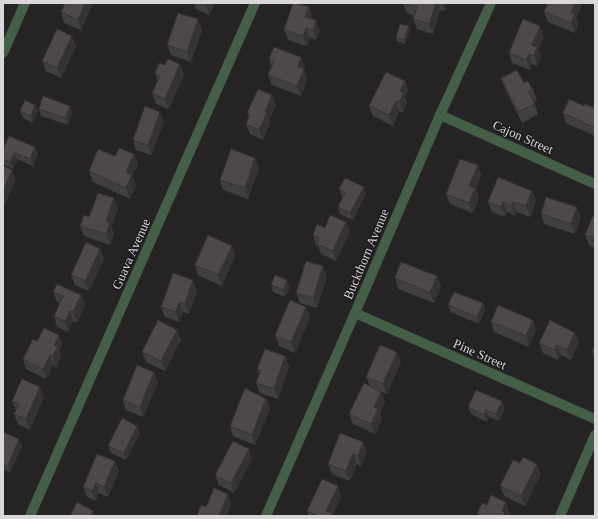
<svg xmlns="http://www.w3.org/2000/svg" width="598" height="519" font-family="Georgia,serif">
<rect width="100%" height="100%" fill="#262325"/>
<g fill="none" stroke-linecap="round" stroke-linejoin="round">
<g stroke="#435f45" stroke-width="10">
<polyline points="3,53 25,3"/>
<polyline points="440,115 595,184"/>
<polyline points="355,313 595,419"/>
<polyline points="30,516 255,3"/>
<polyline points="266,516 355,313 440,115 491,3"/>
<polyline points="560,516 595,435"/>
</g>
</g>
<g fill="#413e40">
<polygon points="65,3 93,3 81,30 64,23 61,12"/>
<polygon points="194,3 215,3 209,15 196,9"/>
<polygon points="403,3 447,3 445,11 440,10 433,34 417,29 413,19 414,16 407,13"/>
<polygon points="309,7 312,17 312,19 320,31 316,40 310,38 307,46 288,40 284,30"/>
<polygon points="544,12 576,19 578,24 575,33 548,22"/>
<polygon points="202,30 191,62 171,55 167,45"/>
<polygon points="410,30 405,44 397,41 396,38"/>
<polygon points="544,36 538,50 541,57 537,66 532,64 530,70 512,63 509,53"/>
<polygon points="76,46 61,78 46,71 42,61"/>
<polygon points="269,59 305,68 304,70 307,79 301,96 272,85 268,75 271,66"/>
<polygon points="180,64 184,75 169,109 156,104 152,93 158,81 155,73 165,65"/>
<polygon points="501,78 524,83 533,90 537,100 534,102 538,114 522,123 505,89"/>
<polygon points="405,81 408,91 405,97 407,103 403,113 399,111 393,126 373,116 369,106"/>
<polygon points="35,105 38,111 33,123 23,118 20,111"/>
<polygon points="276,105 269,120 270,123 263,140 250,134 246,124 249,118 247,113"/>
<polygon points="595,108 595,136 566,123 563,113"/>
<polygon points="39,109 72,113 68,125 41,116"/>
<polygon points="164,122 151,155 136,150 133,140"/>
<polygon points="35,147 38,154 33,166 17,159 13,169 3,164 3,150"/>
<polygon points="134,154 138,164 132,177 136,185 130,199 93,182 89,171 115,156"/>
<polygon points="478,165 481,175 476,190 479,198 473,213 450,204 446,194"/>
<polygon points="259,168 248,199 223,190 220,180"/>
<polygon points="339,189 366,194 353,220 340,214 338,207 343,197 342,196"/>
<polygon points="532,191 536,201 530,217 517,212 515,216 507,212 505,217 492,212 488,202"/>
<polygon points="118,209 111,227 114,233 110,245 84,236 80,226 89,217"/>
<polygon points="541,214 581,217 575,234 544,224"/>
<polygon points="595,217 595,248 589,245 585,235"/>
<polygon points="346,222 350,232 336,261 321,254 318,246 316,245 313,235 325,228"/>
<polygon points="232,246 235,256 222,286 198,275 195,265"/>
<polygon points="100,249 104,259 89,291 75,285 71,275"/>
<polygon points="437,276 441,287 434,303 398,289 395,278"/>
<polygon points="327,277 317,308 300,303 296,293"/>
<polygon points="271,285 290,287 285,297 273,292"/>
<polygon points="197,290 189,314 183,312 179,322 165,317 161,307"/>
<polygon points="53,292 81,295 85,305 77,323 73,321 68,332 57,327 54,316 60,303 57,302"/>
<polygon points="483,303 485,310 479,324 451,312 448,305"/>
<polygon points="306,307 310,317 295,353 279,346 275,336"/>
<polygon points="533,320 536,330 529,347 494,332 491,322"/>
<polygon points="177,330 181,340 165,371 146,362 142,352"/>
<polygon points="575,333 579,343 571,360 561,355 558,360 543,353 539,343"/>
<polygon points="59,335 62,345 59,351 61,357 56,367 53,365 46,379 26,369 23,359 37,341"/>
<polygon points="595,344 595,361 592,352"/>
<polygon points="285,356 289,366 278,399 260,393 256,383 259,374 257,369"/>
<polygon points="401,362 387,394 381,392 385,402 380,412 382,419 375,434 353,424 349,414 370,386 366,377"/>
<polygon points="158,382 143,417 126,410 123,400"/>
<polygon points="44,397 30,430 18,424 14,414 16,410 12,401"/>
<polygon points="266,399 270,409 255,445 233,436 230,426"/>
<polygon points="468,407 505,408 499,421 489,417 487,422 471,414"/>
<polygon points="3,432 19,439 22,446 10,472 3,469"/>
<polygon points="140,433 126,460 111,453 108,446"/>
<polygon points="363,442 367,452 361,466 357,464 350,481 332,474 328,464"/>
<polygon points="252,459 234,493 219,485 215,475"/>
<polygon points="115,461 119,471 108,497 99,493 96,501 87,497 83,487"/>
<polygon points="541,474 525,506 504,496 500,486"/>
<polygon points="341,497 332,515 333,516 309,516 307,511"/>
</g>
<g fill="#353234">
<polygon points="85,3 93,3 81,30 78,20"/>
<polygon points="207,3 215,3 209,15 206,5"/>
<polygon points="436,3 438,3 440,10 433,34 429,24"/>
<polygon points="442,3 447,3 445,11"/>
<polygon points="575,3 583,3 576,19 578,24 575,33 571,23 571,13"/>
<polygon points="309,7 312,17 309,27 305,17"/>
<polygon points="198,19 202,30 191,62 187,52"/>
<polygon points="316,20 320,31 316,40 313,30"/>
<polygon points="409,26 410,30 405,44 404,40"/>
<polygon points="540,26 544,36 538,50 541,57 537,66 534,56 532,45"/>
<polygon points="306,28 310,38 307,46 303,36"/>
<polygon points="72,36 76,46 61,78 57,68"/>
<polygon points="529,54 532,64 530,70 526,60"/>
<polygon points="301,57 305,68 304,70 307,79 301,96 297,86 298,67"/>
<polygon points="180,64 184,75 169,109 165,99"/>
<polygon points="405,81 408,91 405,97 407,103 403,113 399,102 400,91"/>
<polygon points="272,95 276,105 269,120 270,123 263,140 259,130 265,112"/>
<polygon points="396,101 399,111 393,126 389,115"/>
<polygon points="35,105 38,111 33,123 31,116"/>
<polygon points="70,106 72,113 68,125 65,118"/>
<polygon points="160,112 164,122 151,155 148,145"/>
<polygon points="35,147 38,154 33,166 30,159"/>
<polygon points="14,153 17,159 13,169 10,162"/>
<polygon points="134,154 138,164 132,177 136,185 130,199 126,188 126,172"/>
<polygon points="255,158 259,168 248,199 245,188"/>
<polygon points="478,165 481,175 476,190 479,198 473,213 469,203 469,186"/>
<polygon points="12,170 16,180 3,209 3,191"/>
<polygon points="364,187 366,194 353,220 350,213"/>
<polygon points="532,191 536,201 530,217 526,206"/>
<polygon points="114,198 118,209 111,227 114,233 110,245 106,234 106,221"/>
<polygon points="503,202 507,212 505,217 501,207"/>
<polygon points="513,202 517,212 515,216 512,206"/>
<polygon points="577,207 581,217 575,234 571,224"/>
<polygon points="346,222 350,232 336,261 333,251"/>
<polygon points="232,246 235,256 222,286 218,275"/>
<polygon points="100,249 104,259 89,291 85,281"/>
<polygon points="323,266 327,277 317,308 313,298"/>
<polygon points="437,276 441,287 434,303 430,293"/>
<polygon points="193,280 197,290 189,314 185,304"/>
<polygon points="287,280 290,287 285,297 283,290"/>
<polygon points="81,295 85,305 77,323 73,312"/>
<polygon points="179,302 183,312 179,322 176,312"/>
<polygon points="483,303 485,310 479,324 477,317"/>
<polygon points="306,307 310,317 295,353 291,342"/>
<polygon points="70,311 73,321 68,332 65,321"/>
<polygon points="533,320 536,330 529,347 526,336"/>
<polygon points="177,330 181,340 165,371 161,361"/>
<polygon points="575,333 579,343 571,360 567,350"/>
<polygon points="59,335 62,345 59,351 61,357 56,367 53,356 54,345"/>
<polygon points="557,345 561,355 558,360 555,350"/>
<polygon points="397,352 401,362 387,394 383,384"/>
<polygon points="50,355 53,365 46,379 43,369"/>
<polygon points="285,356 289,366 278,399 274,389"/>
<polygon points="154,372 158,382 143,417 140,407"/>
<polygon points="40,387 44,397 30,430 26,419"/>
<polygon points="381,392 385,402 380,412 382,419 375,434 371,424 374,407"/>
<polygon points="266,399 270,409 255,445 252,435"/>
<polygon points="502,401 505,408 499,421 496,414"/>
<polygon points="486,410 489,417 487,422 484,415"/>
<polygon points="137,426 140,433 126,460 124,453"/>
<polygon points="19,439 22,446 10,472 8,466"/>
<polygon points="363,442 367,452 361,466 358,456"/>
<polygon points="249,449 252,459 234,493 231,483"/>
<polygon points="353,454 357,464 350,481 346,471"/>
<polygon points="115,461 119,471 108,497 104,487"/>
<polygon points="537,464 541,474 525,506 521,496"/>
<polygon points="96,483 99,493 96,501 92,491"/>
<polygon points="338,486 341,497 332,515 333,516 328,516 326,511"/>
<polygon points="228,494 231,504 227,516 219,516"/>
<polygon points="506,502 510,513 508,516 503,516 502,511"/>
<polygon points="93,511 95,516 91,516"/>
</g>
<g fill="#4c484b" stroke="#353234">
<polygon points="65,3 85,3 78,20 61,12"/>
<polygon points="201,3 207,3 206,5"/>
<polygon points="293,3 296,3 309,7 305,17 316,20 313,30 306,28 303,36 284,30"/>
<polygon points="403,3 436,3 429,24 413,19 417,7"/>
<polygon points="548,3 575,3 571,13 575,14 571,23 544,12"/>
<polygon points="178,13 198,19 187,52 167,45"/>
<polygon points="523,19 540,26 532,45 537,47 534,56 529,54 526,60 509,53"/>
<polygon points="400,24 409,26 404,40 396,38"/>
<polygon points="57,29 72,36 57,68 42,61"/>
<polygon points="274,47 301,57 298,67 304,69 297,86 268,75 274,61 269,59"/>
<polygon points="168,59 180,64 165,99 152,93 160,76 155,73 159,63 165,65"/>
<polygon points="517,70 524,83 528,81 533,90 529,92 535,104 518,112 501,78"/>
<polygon points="386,72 405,81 400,91 404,93 399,102 396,101 389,115 369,106"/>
<polygon points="258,89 272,95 265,112 267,113 259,130 246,124 250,114 247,113"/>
<polygon points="43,96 70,106 65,118 39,109"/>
<polygon points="569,99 584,106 585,104 595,108 595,128 563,113"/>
<polygon points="25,100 35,105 31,116 20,111"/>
<polygon points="145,106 160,112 148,145 133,140"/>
<polygon points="9,136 35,147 30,159 14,153 10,162 3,159 3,150"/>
<polygon points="119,148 134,154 126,172 132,175 126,188 89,171 98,149 115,156"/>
<polygon points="231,149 255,158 245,188 220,180"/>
<polygon points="460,159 478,165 469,186 475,188 469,203 446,194"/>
<polygon points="3,166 12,170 3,191"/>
<polygon points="498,177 532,191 526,206 513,202 512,206 503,202 501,207 488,202"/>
<polygon points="345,178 364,187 350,213 338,207 345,193 339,189"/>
<polygon points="98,193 114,198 106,221 110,223 106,234 80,226 84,215 89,217"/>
<polygon points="546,197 577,207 571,224 541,214"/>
<polygon points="330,215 346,222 333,251 317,244 319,238 313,235 317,224 325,228"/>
<polygon points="593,216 595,217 595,243 593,242 594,238 585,235"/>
<polygon points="208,235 232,246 218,275 195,265"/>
<polygon points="86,242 100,249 85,281 71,275"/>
<polygon points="306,261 323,266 313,298 296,293"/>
<polygon points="401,262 437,276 430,293 395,278"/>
<polygon points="173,273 193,280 185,304 179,302 176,312 161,307"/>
<polygon points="275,275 287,280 283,290 271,285"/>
<polygon points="57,284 81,295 73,312 70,311 65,321 54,316 63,296 53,292"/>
<polygon points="454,292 483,303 477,317 448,305"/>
<polygon points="290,300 306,307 291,342 275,336"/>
<polygon points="498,305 533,320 526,336 491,322"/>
<polygon points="158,320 177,330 161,361 142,352"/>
<polygon points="550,320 575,333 567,350 557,345 555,350 539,343"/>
<polygon points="44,328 59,335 54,345 58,346 53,356 50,355 43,369 23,359 33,339 37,341"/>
<polygon points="595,344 595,353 592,352"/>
<polygon points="380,345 397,352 383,384 366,377"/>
<polygon points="265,349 285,356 274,389 256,383 261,370 257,369"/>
<polygon points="137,365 154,372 140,407 123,400"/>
<polygon points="22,379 40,387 26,419 14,414 19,403 12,401"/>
<polygon points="364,383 381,392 374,407 378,409 371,424 349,414"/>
<polygon points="245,388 266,399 252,435 230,426"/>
<polygon points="476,390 502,401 496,414 486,410 484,415 468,407"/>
<polygon points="122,418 137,426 124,453 108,446"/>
<polygon points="3,432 19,439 8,466 3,464"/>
<polygon points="340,433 363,442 358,456 353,454 346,471 328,464"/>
<polygon points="233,441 249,449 231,483 215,475"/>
<polygon points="97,454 115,461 104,487 96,483 92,491 83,487"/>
<polygon points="523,457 537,464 521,496 500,486 513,460 520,463"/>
<polygon points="322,479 338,486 326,511 332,513 330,516 318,516 307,511"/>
<polygon points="214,488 228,494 219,516 197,516 201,505 206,507"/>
<polygon points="491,495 506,502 502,511 505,512 503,516 482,516 477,514 482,503 487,505"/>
<polygon points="77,502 93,511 91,516 70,516"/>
</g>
<g text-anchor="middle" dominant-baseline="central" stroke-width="3" stroke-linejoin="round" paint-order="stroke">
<g font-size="13" fill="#d9d7d9" stroke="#1c191c">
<text transform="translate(523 137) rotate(24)">Cajon Street</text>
<text transform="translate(131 254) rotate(-66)">Guava Avenue</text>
<text transform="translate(366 254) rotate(-67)">Buckthorn Avenue</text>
<text transform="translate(480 354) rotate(24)">Pine Street</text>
</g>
</g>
<rect width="598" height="519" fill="none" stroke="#d9d7d9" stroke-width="8"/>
</svg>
